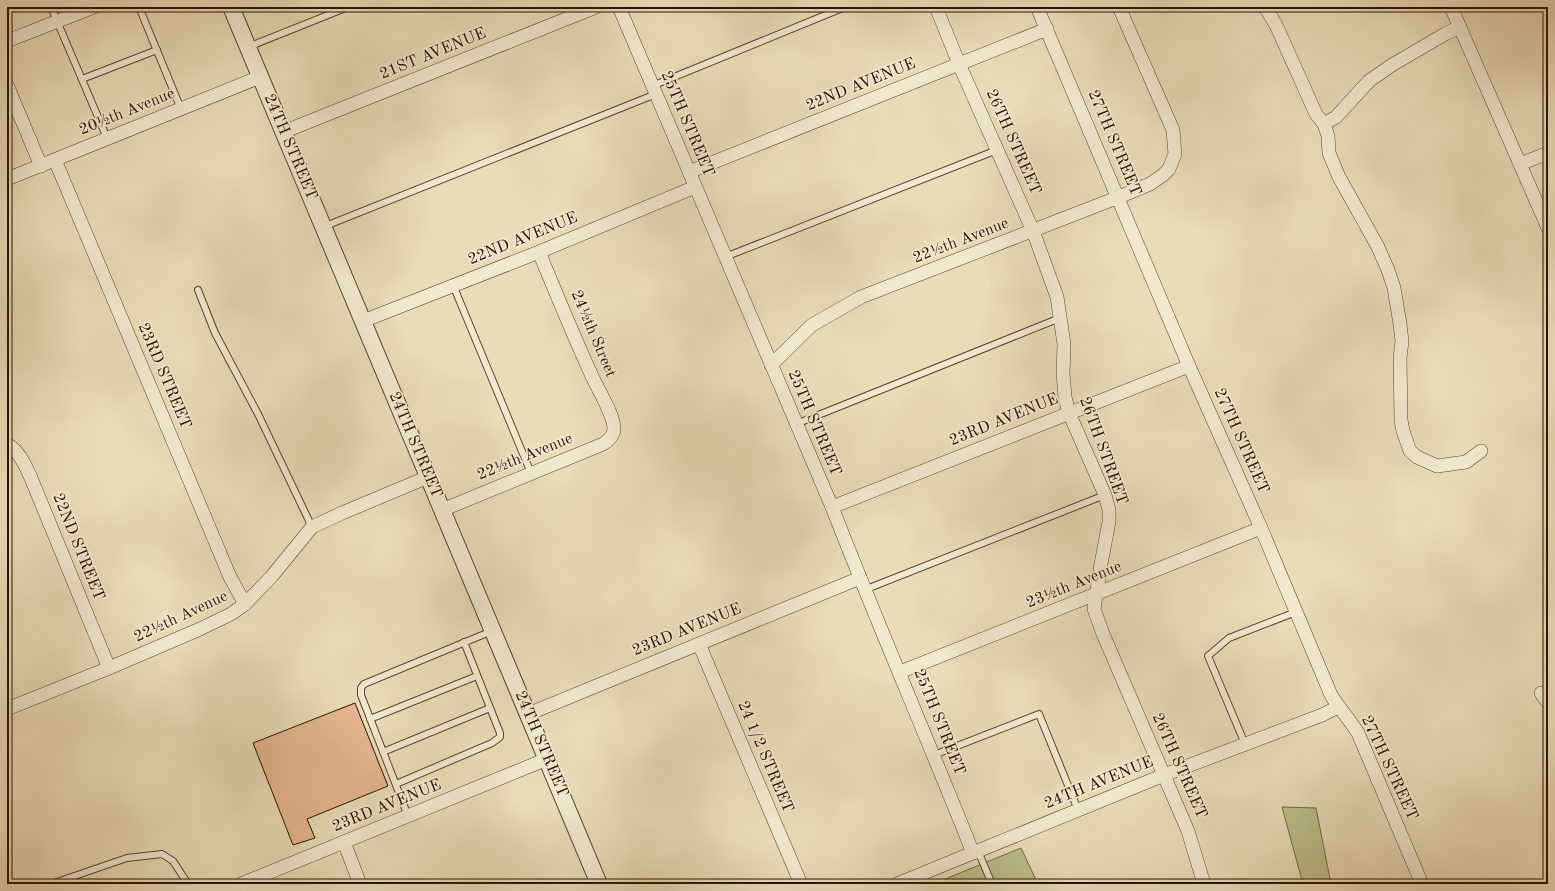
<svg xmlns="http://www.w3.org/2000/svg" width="1555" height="891" font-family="'Old Standard TT',serif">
<rect width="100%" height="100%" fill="#e8ddb7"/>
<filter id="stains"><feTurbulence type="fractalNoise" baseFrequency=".005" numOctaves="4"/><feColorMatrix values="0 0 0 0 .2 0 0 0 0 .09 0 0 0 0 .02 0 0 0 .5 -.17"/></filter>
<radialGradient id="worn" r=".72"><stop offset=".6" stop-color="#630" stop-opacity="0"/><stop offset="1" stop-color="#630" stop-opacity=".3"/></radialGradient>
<g fill="#bbbf8b" stroke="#716846">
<polygon points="1282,807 1316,808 1331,884 1303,884"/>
<polygon points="1021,848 1038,884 933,884"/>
</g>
<polygon fill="#e5b68e" stroke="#271200" points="355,703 388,786 307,819 315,838 293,845 253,743"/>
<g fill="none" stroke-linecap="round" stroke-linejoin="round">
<g stroke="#57452e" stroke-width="8">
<g id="service">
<polyline points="51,7 107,138"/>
<polyline points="139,7 181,109"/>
<polyline points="248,47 348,7"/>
<polyline points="82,79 157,50"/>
<polyline points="652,86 845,7"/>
<polyline points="323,227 656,94"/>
<polyline points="725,257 997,150"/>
<polyline points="453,285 531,473"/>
<polyline points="198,290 215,333 258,414 312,527"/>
<polyline points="796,424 1060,318"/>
<polyline points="864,590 1105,495"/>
<polyline points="370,719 477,676"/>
<polyline points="1245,744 1208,656 1229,638 1296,612"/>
<polyline points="383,752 490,708"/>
<polyline points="934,755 1039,714 1078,810"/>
<polyline points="396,784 492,743 500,737 500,733 464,642"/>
<polyline points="408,816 361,695 361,688 364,684 492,631"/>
<polyline points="978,851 992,884"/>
<polyline points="51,884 127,858 162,854 173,861 188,884"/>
</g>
</g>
<g stroke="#57452e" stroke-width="14">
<g id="minor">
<path d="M619,7L832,507C877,623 927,737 973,853"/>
<polyline points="936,7 959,64 1033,231 1057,297 1064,344 1063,373 1065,397 1069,413 1105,495 1109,510 1109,522 1101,564 1094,609 1103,634 1188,831 1204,884"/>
<path d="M1037,7L1189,366L1261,528L1331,695C1339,708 1350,720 1358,733L1422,884"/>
<polyline points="1265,7 1276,25 1316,114 1324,124 1328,136 1329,153 1339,177 1378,247 1388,270 1394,288 1400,324 1402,341 1400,358 1401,420 1403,431 1410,451 1417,457 1437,466 1466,462 1481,451"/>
<polyline points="1451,7 1548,228"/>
<polyline points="7,41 94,7"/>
<polyline points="7,85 41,166"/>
<polyline points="1324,124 1336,117 1369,81 1392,65 1445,34 1460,27"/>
<polyline points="283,132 596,7"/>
<polyline points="55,160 230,577 245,604"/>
<polyline points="1520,164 1548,153"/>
<polyline points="689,172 1047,29"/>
<polyline points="7,179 260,77"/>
<polyline points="363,321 539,252 695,187"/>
<polyline points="771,365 812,325 861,297 1119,197 1150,184 1163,175 1169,169 1175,154 1173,130 1119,7"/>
<path d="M7,444C20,452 25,465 31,478L109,668"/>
<polyline points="832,507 1189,366"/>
<path d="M442,510L603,444C608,441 613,437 614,430C615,416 598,390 592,376C573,335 556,293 539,252"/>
<polyline points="699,644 801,884"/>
<polyline points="900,672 1261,528"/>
<polyline points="1541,693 1548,703"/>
<polyline points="7,709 109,668 200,629 231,614 245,604 272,576 312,527 342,513 428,477"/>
<polyline points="528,714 860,578"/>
<polyline points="344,842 360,884"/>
<polyline points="241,884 547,759"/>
<polyline points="897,884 1164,775 1322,715 1338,707"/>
</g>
</g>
<g stroke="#57452e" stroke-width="18">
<polyline id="tertiary" points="231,7 599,884"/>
</g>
<use href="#service" stroke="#f0e9d0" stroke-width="6"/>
<use href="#minor" stroke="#f0e9d0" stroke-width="13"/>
<use href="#tertiary" stroke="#f0e9d0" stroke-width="16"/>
</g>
<g text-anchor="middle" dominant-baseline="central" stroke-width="3.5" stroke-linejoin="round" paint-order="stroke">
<g font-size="16" fill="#271200" stroke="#f0e9d0">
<text transform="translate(433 54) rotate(-22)">21ST AVENUE</text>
<text transform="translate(861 85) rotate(-22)">22ND AVENUE</text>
<text transform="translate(127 112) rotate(-22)">20½th Avenue</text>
<text transform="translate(687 124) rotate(67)">25TH STREET</text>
<text transform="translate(1013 142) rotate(66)">26TH STREET</text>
<text transform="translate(1114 143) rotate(67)">27TH STREET</text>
<text transform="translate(290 147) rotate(67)">24TH STREET</text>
<text transform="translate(523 239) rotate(-22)">22ND AVENUE</text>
<text transform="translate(961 241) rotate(-21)">22½th Avenue</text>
<text transform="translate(593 334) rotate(67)">24½th Street</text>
<text transform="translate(164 376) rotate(67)">23RD STREET</text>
<text transform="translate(1004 420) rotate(-22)">23RD AVENUE</text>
<text transform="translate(814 423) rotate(67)">25TH STREET</text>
<text transform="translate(1241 441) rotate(66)">27TH STREET</text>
<text transform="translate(415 445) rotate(67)">24TH STREET</text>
<text transform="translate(1103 451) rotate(70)">26TH STREET</text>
<text transform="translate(525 457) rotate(-22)">22½th Avenue</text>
<text transform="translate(78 547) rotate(68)">22ND STREET</text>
<text transform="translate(1074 585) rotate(-22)">23½th Avenue</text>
<text transform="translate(181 617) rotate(-25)">22½th Avenue</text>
<text transform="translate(687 630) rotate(-22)">23RD AVENUE</text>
<text transform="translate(939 722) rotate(68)">25TH STREET</text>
<text transform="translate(541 744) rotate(67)">24TH STREET</text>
<text transform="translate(765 757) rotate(67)">24 1/2 STREET</text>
<text transform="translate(1179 766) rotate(66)">26TH STREET</text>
<text transform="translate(1389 768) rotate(65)">27TH STREET</text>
<text transform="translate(1099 783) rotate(-22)">24TH AVENUE</text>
<text transform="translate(387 806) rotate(-22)">23RD AVENUE</text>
</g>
</g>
<rect width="1555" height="891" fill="none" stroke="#e8ddb7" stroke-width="24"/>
<rect x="8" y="8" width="1539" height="875" fill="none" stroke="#271200" stroke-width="2"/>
<rect x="12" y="12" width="1531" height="867" fill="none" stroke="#271200"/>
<rect width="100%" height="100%" filter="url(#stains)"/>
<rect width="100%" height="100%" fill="url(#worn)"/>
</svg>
